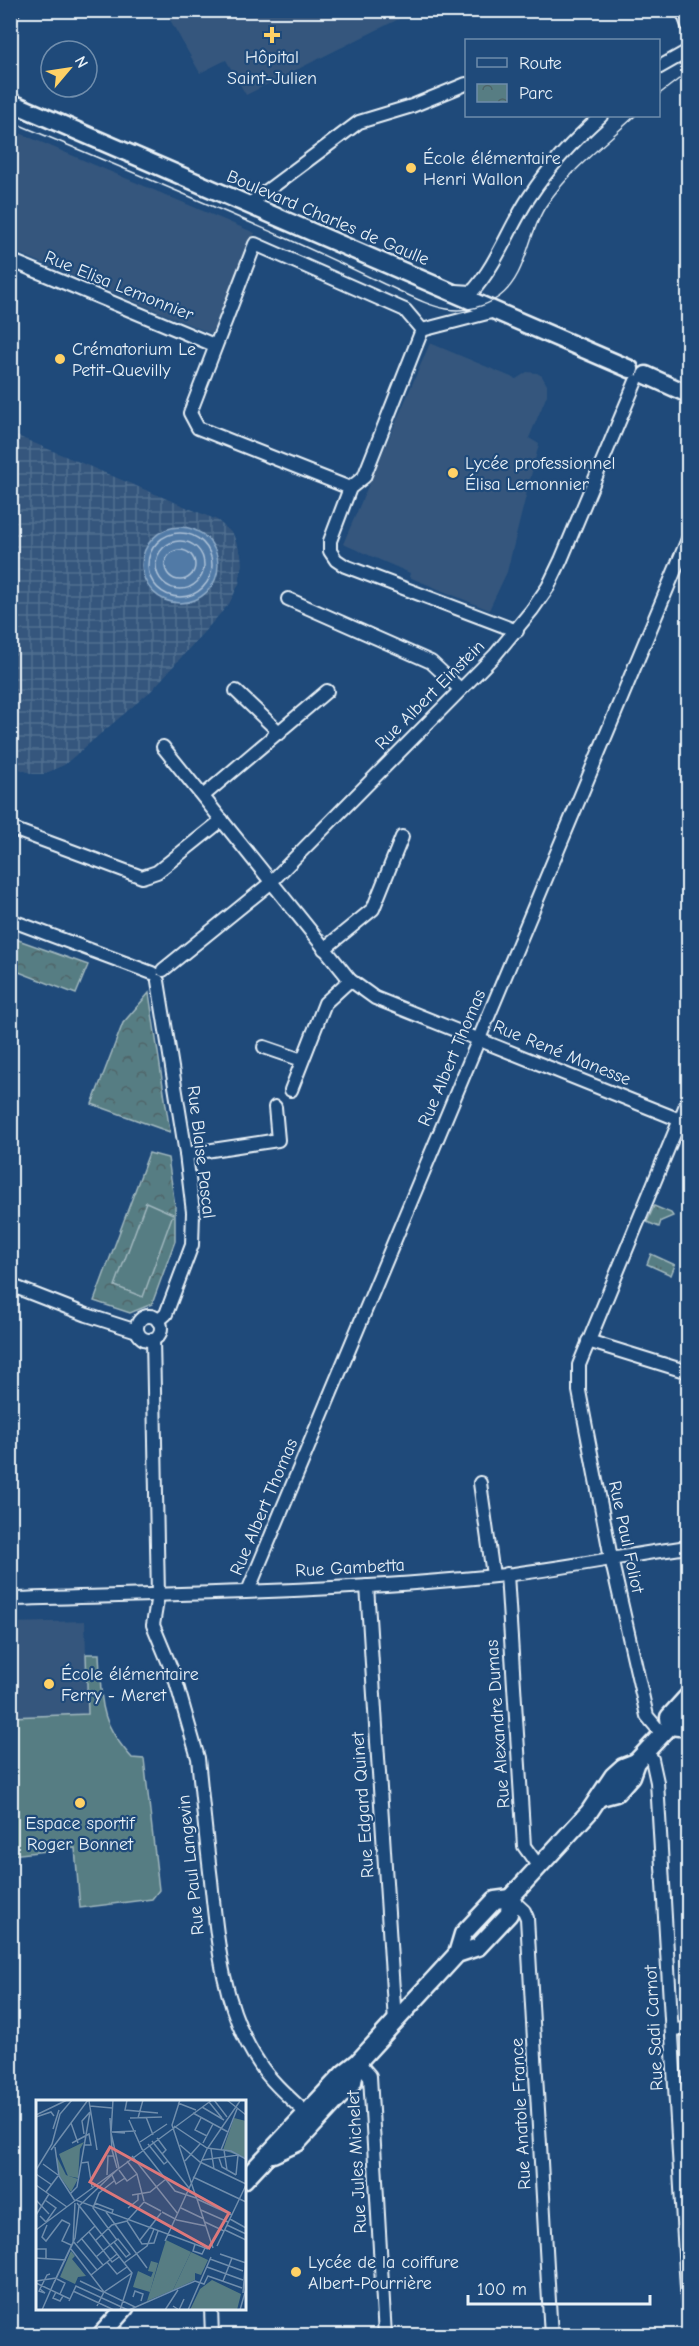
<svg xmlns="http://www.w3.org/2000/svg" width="699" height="2346" font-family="'Comic Neue',sans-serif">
<defs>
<pattern id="industrial-grid" width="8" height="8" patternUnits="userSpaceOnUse" patternTransform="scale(1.5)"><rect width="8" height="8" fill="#34567d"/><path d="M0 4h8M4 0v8" fill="none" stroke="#516f90"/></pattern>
<pattern id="grass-tufts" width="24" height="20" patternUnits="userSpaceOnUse" patternTransform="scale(1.5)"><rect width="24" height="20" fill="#577d83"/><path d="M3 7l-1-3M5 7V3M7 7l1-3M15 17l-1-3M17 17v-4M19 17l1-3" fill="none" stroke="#4f6569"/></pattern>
<pattern id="park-crowns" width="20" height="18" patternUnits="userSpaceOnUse" patternTransform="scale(1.5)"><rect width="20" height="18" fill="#577d83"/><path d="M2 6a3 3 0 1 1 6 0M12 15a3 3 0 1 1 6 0" fill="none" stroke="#4f6569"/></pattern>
</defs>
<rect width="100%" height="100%" fill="#1f4a7a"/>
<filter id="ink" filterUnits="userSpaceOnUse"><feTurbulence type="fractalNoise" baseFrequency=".0167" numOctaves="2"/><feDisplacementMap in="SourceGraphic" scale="12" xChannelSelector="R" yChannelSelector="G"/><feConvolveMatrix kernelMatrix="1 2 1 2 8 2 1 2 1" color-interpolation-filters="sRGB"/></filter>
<g filter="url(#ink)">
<g fill="#34567d">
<polygon points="165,11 415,11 246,95 226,60 200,73"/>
<polygon points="10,129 255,233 212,334 11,250"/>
<polygon points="430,343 516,379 527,372 537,373 542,376 547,385 547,395 529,438 539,444 507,572 489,610 409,577 410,573 343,544"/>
<polygon points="85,1621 88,1714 11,1717 10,1623"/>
</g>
<path fill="url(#industrial-grid)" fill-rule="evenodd" d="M10,433L217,520L233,534L241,554L242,564L239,584L229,604L152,690L64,765L44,774H33L11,766ZM153,540L218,561L217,578L161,598L148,587L144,555Z"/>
<polygon fill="url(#grass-tufts)" stroke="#a0b7be" stroke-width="1.5" points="651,1254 675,1265 671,1275 647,1264"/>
<g fill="url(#park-crowns)" stroke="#a0b7be" stroke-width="1.5">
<polygon points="10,937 88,965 76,994 11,969"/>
<polygon points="149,993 170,1132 92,1104 123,1023"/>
<polygon points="149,1153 168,1158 175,1206 175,1241 152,1304 130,1313 94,1301"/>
<polygon points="654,1206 671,1213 673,1216 661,1221 659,1227 647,1222"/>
</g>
<g fill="#577d83" stroke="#a0b7be" stroke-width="1.5">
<polygon points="146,1202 173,1214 143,1297 115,1286"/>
<path d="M86,1654H99C102,1703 98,1720 132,1758L144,1759L159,1890L152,1899L80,1908L75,1848L11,1855L10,1717L88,1714Z"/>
</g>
<circle fill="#517aa6" stroke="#8daac7" stroke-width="1.5" cx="180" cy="565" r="38"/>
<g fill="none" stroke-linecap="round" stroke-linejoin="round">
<g stroke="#acc1d7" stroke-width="1.5">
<circle cx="180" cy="565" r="32"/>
<circle cx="180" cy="565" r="24"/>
<circle cx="180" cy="565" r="15"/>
</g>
<g stroke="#e8f1f8" stroke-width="16">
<g id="street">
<polyline points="682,10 688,26"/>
<polyline points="10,13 14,10"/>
<polyline points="658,68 688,51"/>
<polyline points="248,205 359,122 412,106 466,84"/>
<polyline points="10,260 214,345"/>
<path d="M456,291L472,292C498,263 509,227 530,196C549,167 575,139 601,116"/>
<polyline points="422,330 364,477 350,488 330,541 330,551 336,560 345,566 517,631"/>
<polyline points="422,330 495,311"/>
<polyline points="350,488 198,428 190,413 255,244 405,310 422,330"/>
<polyline points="288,599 431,662 460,689"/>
<polyline points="236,691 280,733"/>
<polyline points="163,747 350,980 375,998 680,1120"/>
<polyline points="203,796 327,691"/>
<polyline points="10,828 142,877 157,872 222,820"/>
<polyline points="10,920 152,973"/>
<polyline points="324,949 373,909 402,837"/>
<polyline points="163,970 268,885 495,655 532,610 548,587 561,560 636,381"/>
<polyline points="158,981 186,1154 193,1212 192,1245 166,1314 158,1321"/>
<polyline points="264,1047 302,1060"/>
<polyline points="291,1090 325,1003 350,980"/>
<polyline points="186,1154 278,1140 275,1107"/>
<polyline points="10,1285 87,1315 137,1331"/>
<circle cx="149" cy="1328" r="12"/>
<path d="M153,1339L158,1595L153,1625L175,1678L198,1758C202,1798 206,1839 211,1880C217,1942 223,2010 259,2063C271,2082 290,2098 306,2113"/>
<polyline points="588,1341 688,1372"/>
<polyline points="480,1483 493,1575"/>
<polyline points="507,1574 524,1846 539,1867"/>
<polyline points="367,1586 395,2022"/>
<polyline points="248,1591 688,539"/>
<path d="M10,1599C175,1594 341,1592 505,1575C566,1568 627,1555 688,1547"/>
<polyline points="662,1734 647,1716 611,1558 579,1391 579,1365 688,1100"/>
<polyline points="645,1752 652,1759 657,1782 688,2306"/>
<polyline points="510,1898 524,1911 527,1918 551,2336"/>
<polyline points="672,2030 688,2029"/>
<polyline points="358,2062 370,2076 385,2336"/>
<polyline points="211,2308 212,2336"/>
</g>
</g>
<g stroke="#e8f1f8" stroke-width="21">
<g id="secondary">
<polyline points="10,102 630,369"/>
<polyline points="646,375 688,394"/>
<polyline points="670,1726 679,1727 688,1718"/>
<polyline points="601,1797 616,1793 631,1776 636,1762 670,1726 669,1717 688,1696"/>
<polyline points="457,1954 463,1934 495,1900 510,1898"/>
<polyline points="273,2154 297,2143 353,2082 356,2064"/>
<polyline points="244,2180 344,2073 358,2062 457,1954 478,1947 509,1914 510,1898 589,1812 613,1776 623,1767 636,1762"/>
<polyline points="100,2336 125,2308"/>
</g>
</g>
<use href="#street" stroke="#1f4a7a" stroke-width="12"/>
<use href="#secondary" stroke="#1f4a7a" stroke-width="16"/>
<g stroke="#e8f1f8" stroke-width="1.5">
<polyline points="658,95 688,72"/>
<path d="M10,121C104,160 197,199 290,240C321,254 353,269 384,284C405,293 425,305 447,309C465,312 484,307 499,297C528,275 527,234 546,206C569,171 605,144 635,116"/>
</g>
</g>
</g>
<g fill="#ffd166" stroke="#1f4a7a" stroke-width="2">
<path d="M269 26h6v6h6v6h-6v6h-6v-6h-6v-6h6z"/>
<circle cx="411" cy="168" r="6"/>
<circle cx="60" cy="359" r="6"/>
<circle cx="453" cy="473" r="6"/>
<circle cx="49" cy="1684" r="6"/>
<circle cx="80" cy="1803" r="6"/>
<circle cx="296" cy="2272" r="6"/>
</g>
<g text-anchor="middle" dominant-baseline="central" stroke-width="4.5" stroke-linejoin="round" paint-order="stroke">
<g font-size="18" fill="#e8f1f8" stroke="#1f4a7a" text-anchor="start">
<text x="272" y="57" text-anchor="middle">Hôpital<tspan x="272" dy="21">Saint-Julien</tspan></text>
<text x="423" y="158">École élémentaire<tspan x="423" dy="21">Henri Wallon</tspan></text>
<text x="72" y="349">Crématorium Le<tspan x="72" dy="21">Petit-Quevilly</tspan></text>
<text x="465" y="463">Lycée professionnel<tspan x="465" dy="21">Élisa Lemonnier</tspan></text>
<text x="61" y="1674">École élémentaire<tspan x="61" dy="21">Ferry - Meret</tspan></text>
<text x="80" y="1823" text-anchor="middle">Espace sportif<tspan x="80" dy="21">Roger Bonnet</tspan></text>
<text x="308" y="2262">Lycée de la coiffure<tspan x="308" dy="21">Albert-Pourrière</tspan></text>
</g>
<g font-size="18" fill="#e8f1f8" stroke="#1f4a7a">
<text transform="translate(328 218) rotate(23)">Boulevard Charles de Gaulle</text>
<text transform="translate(119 286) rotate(22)">Rue Elisa Lemonnier</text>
<text transform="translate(430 695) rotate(-45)">Rue Albert Einstein</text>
<text transform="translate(562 1053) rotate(22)">Rue René Manesse</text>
<text transform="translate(452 1058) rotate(-67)">Rue Albert Thomas</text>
<text transform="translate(201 1152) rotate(83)">Rue Blaise Pascal</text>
<text transform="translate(264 1507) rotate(-67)">Rue Albert Thomas</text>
<text transform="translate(626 1537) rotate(78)">Rue Paul Foliot</text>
<text transform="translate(350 1568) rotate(-3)">Rue Gambetta</text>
<text transform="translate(498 1724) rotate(-94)">Rue Alexandre Dumas</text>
<text transform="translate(363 1805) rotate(-94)">Rue Edgard Quinet</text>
<text transform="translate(191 1865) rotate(-96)">Rue Paul Langevin</text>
<text transform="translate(654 2028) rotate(-93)">Rue Sadi Carnot</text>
<text transform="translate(521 2114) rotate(-93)">Rue Anatole France</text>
<text transform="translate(357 2162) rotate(-93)">Rue Jules Michelet</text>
</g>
</g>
<g transform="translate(36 2100)">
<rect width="210" height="210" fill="#1f4a7a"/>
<path d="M130,140L155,152L137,190L111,201Z" fill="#577d83"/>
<path d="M198,18L210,21V58L187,50ZM48,42L44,49L42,78L32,76L23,54ZM35,151L39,156L36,159L50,176L42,177L39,184L24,177ZM176,180L205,194L201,210H154L164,189Z" fill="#577d83"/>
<path d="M20,55L30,75L42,79L35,92L23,75ZM155,152L172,160L165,175L159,173V180L137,190ZM115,161L122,163L114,192L97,187L102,171L115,177L117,172L112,171Z" fill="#577d83"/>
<path fill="none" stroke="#6f8dac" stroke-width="1.5" d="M91,0L89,10L122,13M144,0L136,25L160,97M178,0L191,17M191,0L210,15M53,1L61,50M173,2L186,18M142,3L160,10M54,6L76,8M166,7L188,20M157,13L192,32M0,15L31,0M0,17L15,12L18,16M110,17L117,35M74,18L76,50L81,68M94,18L126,17M102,18L107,0M165,18L159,30L171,36M93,20L106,49L139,91L160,98M35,23L42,43M138,26L171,48L195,51L210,59M17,29L23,10M89,33L76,32L100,31M48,34L46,21L54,12M121,38L130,50L126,54M116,41L153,88M104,42L131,24M36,43L53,34L55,45H48M167,43L177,24M112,44L128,64L132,61M144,45L164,62L210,84M19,47L23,76L39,101M175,49L178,69M15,50L52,0M185,50L201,9M188,50L191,70M96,56L142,114M183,58L186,67L200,75M166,60L202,55L200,75M91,61L101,74L108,101M149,61L164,44M45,63L52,62L56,87M7,64L22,75M0,70L16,44L24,14L36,0M83,70L91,81L101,74M0,74L16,85M71,75L72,56H77M76,75L80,84L89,78M157,77L210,102M78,81L63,93L57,108L81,140M0,85L31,107M10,92L22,76M34,94L41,87L54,12M96,95L114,92L130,79M160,96L177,148M161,99L196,115M0,100L13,114M40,100L176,0M108,102L125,111M41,103L96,173L84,210M59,103L77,110L76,113M92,108L102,100V94M145,108L168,119M165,110L192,122M70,112L111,168M126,112L141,120L170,126M0,115L13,94M4,116L10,122L20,108L9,100M194,119L210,128M91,121L106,144L118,143L122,131M91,121L108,102M169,122L188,131M34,124L26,141L35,145M11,125L6,137L10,141L26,120L34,124M191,125L210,134M0,130L40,100L172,149M189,130L210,140M53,132L76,162L83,157M45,138L67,165M60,140L76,125L91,121M104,140L125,113M37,141L61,170M129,141L171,49L204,1M41,143L59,126M159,144L157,151L166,154L169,148M181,146L210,85M0,149H10V158M35,149L68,192L99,207M184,154L210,163M60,157L68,150L74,145L82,139L94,154L90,157L78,142M0,158L30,160M174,159L207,171M71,162L81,174L91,167M88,163L111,146L118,129M171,167L207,180M55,175L81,154M21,179L29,183L24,194M0,181L20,178L39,138L43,106L83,68L75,33L77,0M44,181L67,192M187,181L196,158M0,183L34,199M18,183L37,143L39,103M4,189L9,193L3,191L11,175L14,174M37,191L78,210M20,192L17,198L24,201L27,196M207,193L210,157M97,197L99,191L107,194L105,201M33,201L40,186L92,210M61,206L68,192L96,173M137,206L143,210L148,199M6,210L19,180M93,210L159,181L168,184L172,176L206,188M129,210L142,190M152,210L175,157M204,210L210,189"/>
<path fill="#dd787b" fill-opacity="0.15" stroke="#dd787b" stroke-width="3" d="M74,47L193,113L173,148L54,82Z"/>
<rect width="210" height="210" fill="none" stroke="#e8f1f8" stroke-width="3"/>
</g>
<rect width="699" height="2346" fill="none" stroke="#1f4a7a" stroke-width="36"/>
<rect x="18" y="18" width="663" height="2310" fill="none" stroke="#e8f1f8" stroke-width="2" filter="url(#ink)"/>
<rect x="465" y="39" width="195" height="78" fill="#1f4a7a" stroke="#6f8dac" stroke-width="1.5"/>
<rect x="477" y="58" width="30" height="9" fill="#1f4a7a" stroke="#6f8dac" stroke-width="1.5"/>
<text x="519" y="69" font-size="18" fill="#e8f1f8">Route</text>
<rect x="477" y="84" width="30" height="18" fill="url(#park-crowns)" stroke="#6f8dac" stroke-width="1.5"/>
<text x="519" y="99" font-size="18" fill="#e8f1f8">Parc</text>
<g transform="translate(69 69) rotate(61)"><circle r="28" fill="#1f4a7a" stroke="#6f8dac" stroke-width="1.5"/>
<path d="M0-4.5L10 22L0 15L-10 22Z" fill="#ffd166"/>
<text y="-9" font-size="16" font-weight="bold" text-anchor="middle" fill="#e8f1f8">N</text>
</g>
<path d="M468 2295v9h182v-9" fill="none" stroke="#e8f1f8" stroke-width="3"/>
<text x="477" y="2295" font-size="18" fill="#e8f1f8" stroke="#1f4a7a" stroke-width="4.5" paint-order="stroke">100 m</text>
</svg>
